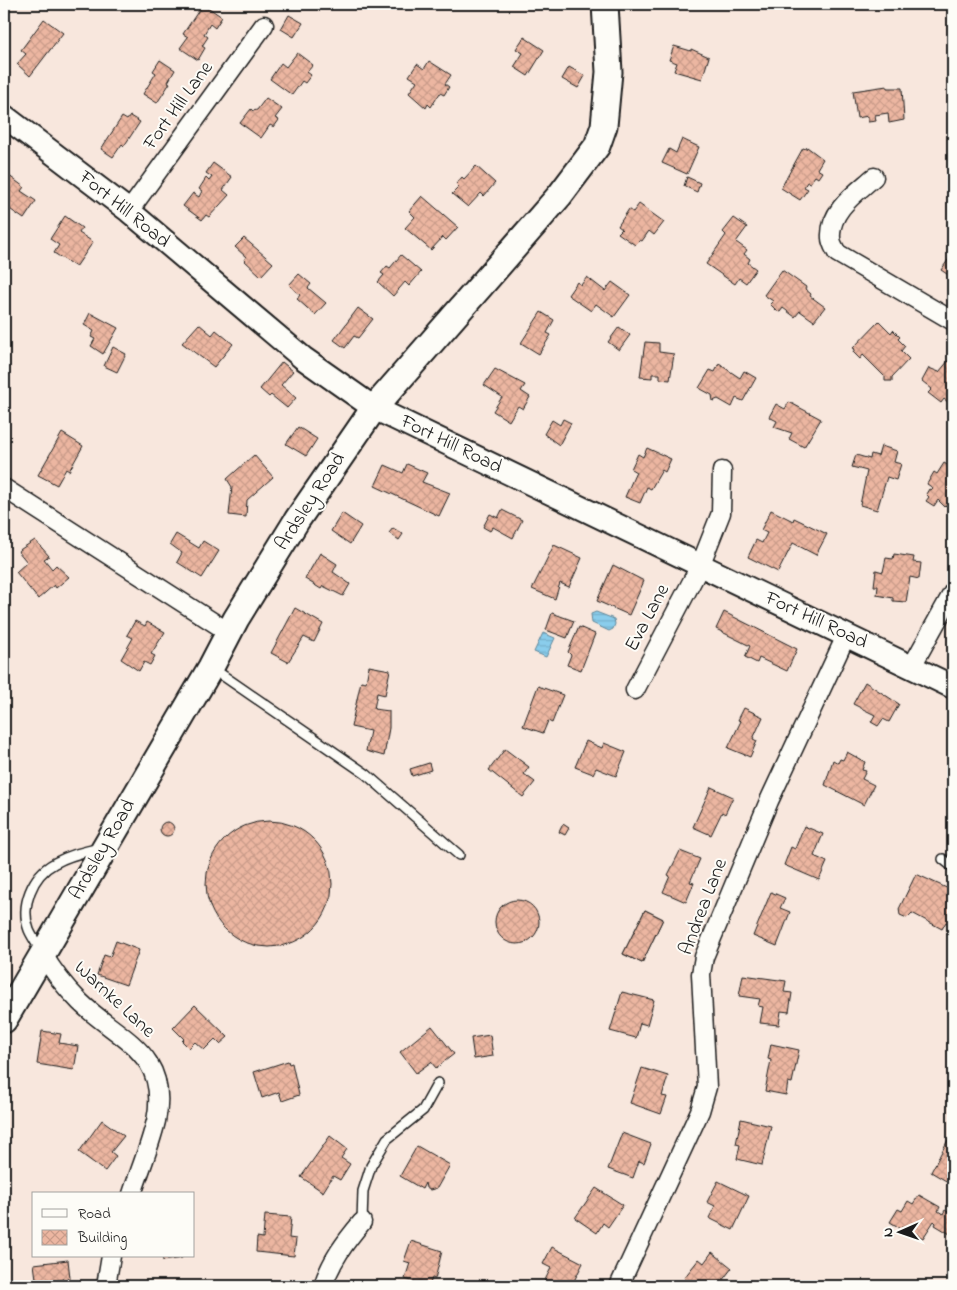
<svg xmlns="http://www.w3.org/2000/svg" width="957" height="1290" font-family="'Indie Flower',sans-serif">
<defs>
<pattern id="water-rules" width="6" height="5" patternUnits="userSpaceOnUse" patternTransform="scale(1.25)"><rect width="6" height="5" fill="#8acdec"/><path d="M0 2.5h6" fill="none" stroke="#76afca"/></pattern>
<pattern id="building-cross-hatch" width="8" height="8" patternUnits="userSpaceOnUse" patternTransform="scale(1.25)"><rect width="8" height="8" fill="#ecb6a1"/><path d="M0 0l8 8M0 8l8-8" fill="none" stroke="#ca9c8a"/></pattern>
</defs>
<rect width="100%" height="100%" fill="#f8e7dd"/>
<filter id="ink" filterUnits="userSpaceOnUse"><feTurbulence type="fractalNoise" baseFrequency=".02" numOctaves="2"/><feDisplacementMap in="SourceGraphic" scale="10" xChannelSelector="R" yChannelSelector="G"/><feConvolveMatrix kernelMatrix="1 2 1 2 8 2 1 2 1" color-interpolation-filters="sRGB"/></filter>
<g filter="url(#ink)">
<g fill="url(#water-rules)" stroke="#5e8699">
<polygon points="596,612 614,619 615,624 613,629 609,631 592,623 591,614"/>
<polygon points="543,633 555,638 546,657 534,652"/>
</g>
<g fill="url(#building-cross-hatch)" stroke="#1c1c1c">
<polygon points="73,4 87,4 85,9"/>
<polygon points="203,4 222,17 215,28 210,24 204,34 208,37 202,46 205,48 198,60 180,48 188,37 183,34"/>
<polygon points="863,4 953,4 953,6"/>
<polygon points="289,15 303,23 294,37 281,29"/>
<polygon points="44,19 63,33 30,76 17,64 26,54 21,50"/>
<polygon points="524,37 544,50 528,76 514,67 523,53 516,49"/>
<polygon points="674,46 691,51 691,49 709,57 702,79 674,71 677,63 669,60"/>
<polygon points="297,53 313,65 307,72 311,75 305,83 302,81 292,95 270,79 281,63 286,67"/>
<polygon points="160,60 175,70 168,82 170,83 157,103 143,94 156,73 153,71"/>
<polygon points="429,61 451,75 445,84 449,87 444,95 440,93 431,107 428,104 426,108 409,93 417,81 409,76 417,64 424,69"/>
<polygon points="569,67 585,76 578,88 562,79"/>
<polygon points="887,86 887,88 902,88 904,120 889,123 888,113 875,115 876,121 868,122 868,116 857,118 853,91"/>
<polygon points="266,98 282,109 275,118 279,120 274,127 270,125 261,138 240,123 251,109 253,111 257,110"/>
<polygon points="130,116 140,122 124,146 122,144 113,157 101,149 122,117 127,120"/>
<polygon points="682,139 699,147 687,174 662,163 669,149 676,153"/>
<polygon points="807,147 823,159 817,169 822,172 818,178 815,176 810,183 807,182 804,187 808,189 800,200 781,188 803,148 806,149"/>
<polygon points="213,163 232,177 223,190 229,195 209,217 206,215 202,220 183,206 193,193 199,197 202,191 199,189 206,178 209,181 212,177 206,173"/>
<polygon points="476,166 495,183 484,196 481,193 468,207 452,194 459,187 456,184 462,177 464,179"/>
<polygon points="8,175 24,187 21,191 36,201 24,219 4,205 4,181"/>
<polygon points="687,177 700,183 697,192 684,186"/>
<polygon points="422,196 458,227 446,240 443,237 431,250 405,228 415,217 409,211"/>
<polygon points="639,204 664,222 654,235 649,231 642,241 640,240 635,245 618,233 622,229 618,226 629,209 633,212"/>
<polygon points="65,216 82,228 79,233 93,242 76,267 54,253 59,245 50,239"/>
<polygon points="734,218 747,227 736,242 747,250 744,254 750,259 748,263 756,269 746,283 739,278 735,284 706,264 726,235 723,232"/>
<polygon points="244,238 273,263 261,276 244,260 246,257 235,247"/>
<polygon points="953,253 953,278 941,270"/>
<polygon points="401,255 421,272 409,286 405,282 393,296 378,282 384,275 381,273 387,266 390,268"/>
<polygon points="782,270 806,287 805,289 811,294 810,296 825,307 814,321 800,311 795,317 783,308 780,312 777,311 770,304 773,301 764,295"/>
<polygon points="299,274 311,284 308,288 326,303 315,315 297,299 300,295 289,285"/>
<polygon points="587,277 605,291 612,282 630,295 614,317 596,304 591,311 568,295 577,282 581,285"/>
<polygon points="358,308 373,319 358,338 354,336 345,348 334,340"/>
<polygon points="541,312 554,320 547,333 551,335 539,354 521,343"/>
<polygon points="90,313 118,328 103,354 91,346 95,339 91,337 94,331 84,325"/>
<polygon points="879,321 891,333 893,330 900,337 898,339 905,346 901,351 909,359 892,377 892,381 885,381 885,377 863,355 860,359 853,352 855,349 853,348"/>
<polygon points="199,324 212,335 216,330 233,344 214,367 182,343"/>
<polygon points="619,327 630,335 619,350 608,342"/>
<polygon points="645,342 659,343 659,352 674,354 670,380 660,379 660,374 652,374 652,378 640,377"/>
<polygon points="113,347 126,354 117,372 104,366"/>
<polygon points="949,360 953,363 953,406 944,399 941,403 928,393 932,389 922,381 929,368 939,372"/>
<polygon points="282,362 293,371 281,385 296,398 287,408 271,395 269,397 260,389"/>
<polygon points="719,364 740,378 744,371 756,378 743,401 736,398 732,407 718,399 713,401 712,395 699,388 710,370 715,372"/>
<polygon points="495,369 525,385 521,391 530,397 523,409 518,406 509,421 493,411 502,397 484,385"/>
<polygon points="789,402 821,419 804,447 789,439 792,433 774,427 777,421 769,417 776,404 785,409"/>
<polygon points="563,419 571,423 559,445 544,434 552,420 560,425"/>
<polygon points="298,427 317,439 306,456 286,444"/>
<polygon points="62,433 83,446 69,471 66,469 57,485 38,475"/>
<polygon points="881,446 897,451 894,462 901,464 896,480 887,477 877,510 860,505 867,471 852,467 856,455 870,459 871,454 878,456"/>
<polygon points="647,448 671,459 665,472 662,470 651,489 647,487 640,503 625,497 636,472 631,469 638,454 643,457"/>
<polygon points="254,455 273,477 247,500 246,517 229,515 232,487 227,479"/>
<polygon points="944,463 953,468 953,509 947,505 945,507 938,500 934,506 926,501 929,497 926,494 929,489 931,490 933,488 927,484 934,472 937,474"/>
<polygon points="407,464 427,473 422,482 450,493 439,516 375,486 385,465 403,473"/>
<polygon points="502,510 522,520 513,538 493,527 490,531 483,527 490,514 498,518"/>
<polygon points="771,510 793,521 794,518 827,534 816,555 793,543 778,572 748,557 756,540 762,543 767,533 761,530"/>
<polygon points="342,513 361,526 350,544 331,531"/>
<polygon points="393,528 403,534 399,540 389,533"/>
<polygon points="176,534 199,548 203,541 219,551 202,578 177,562 182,553 170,544"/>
<polygon points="35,540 49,556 44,559 52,569 56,565 69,577 56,588 54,585 38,599 16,572 27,562 18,551"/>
<polygon points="554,545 582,558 569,587 560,583 555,599 532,589"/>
<polygon points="320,553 337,564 333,572 350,584 343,596 323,586 321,589 305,579"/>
<polygon points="894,554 914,557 913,562 921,563 919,579 910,577 906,602 893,601 893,598 877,595 878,586 874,586 876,570 883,572 886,558 893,559"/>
<polygon points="613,565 644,581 629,615 597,601"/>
<polygon points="295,608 323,624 314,642 304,637 288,662 271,653"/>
<polygon points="724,612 797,649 787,671 759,658 757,663 745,657 750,646 716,629"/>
<polygon points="552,613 574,621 567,638 546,630"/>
<polygon points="135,621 145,626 147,622 165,632 151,654 155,656 150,665 144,662 139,671 121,659 133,638 127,635"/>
<polygon points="579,627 595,634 581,670 567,665 571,655 568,652"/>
<polygon points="369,666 390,670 385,695 377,693 374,709 389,711 389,728 384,756 366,751 370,731 351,727 361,681 366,682"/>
<polygon points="865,682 899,704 889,722 883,719 878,726 871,722 875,715 853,704"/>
<polygon points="538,686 563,695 552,723 548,721 543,733 523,726"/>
<polygon points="744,708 763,717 753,739 757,741 750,757 728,748 741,721 738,720"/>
<polygon points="586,741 602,748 604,743 626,752 616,776 596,768 593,774 575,767"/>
<polygon points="505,749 529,767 524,774 535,782 523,797 489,770"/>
<polygon points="847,752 865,762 862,770 866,771 862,779 874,785 864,805 825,785 833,760 838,763 840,759 843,760"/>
<polygon points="429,763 431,770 412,776 410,769"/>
<polygon points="711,787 733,797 725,814 722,812 711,835 693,827"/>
<circle cx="269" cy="884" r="63"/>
<circle cx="167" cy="829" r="7"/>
<polygon points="563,824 569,828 565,835 559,832"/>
<polygon points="804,826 823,834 814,856 827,862 819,880 784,865 791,847 795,849"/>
<polygon points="680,851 700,859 690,882 694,883 686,902 663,892 670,876 668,875"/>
<polygon points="916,874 951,890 950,895 953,896 953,925 946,922 942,929 912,913 907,918 900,915 899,909"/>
<polygon points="771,892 785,898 780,908 790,912 777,946 753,936"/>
<circle cx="517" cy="922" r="22"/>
<polygon points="645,910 663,919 642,963 623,954"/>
<polygon points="645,910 663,919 642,963 623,954"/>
<polygon points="116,941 139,950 126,985 97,975 104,955 110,957"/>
<polygon points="743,975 786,981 784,992 792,993 789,1012 781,1011 779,1025 760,1023 763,1007 758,1006 760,999 739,996"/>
<polygon points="622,992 654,1000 647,1025 640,1023 636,1038 610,1031"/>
<polygon points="195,1005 228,1037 220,1044 215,1039 204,1050 195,1042 189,1048 182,1041 184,1039 173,1028"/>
<polygon points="432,1026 454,1054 436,1068 431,1062 416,1073 400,1052"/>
<polygon points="42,1031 61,1034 59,1043 78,1046 74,1070 37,1064"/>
<polygon points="490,1035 493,1056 474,1059 471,1038"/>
<polygon points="771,1044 799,1050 792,1083 788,1082 786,1095 765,1091 771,1060 768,1059"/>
<polygon points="288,1061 289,1064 292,1063 299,1095 282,1101 279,1092 262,1098 254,1072"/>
<polygon points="642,1068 668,1076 662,1096 667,1097 661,1114 630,1103"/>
<polygon points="741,1119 771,1126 762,1165 737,1159 740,1145 736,1144"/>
<polygon points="102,1120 124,1136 111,1152 116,1156 105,1171 79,1152"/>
<polygon points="622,1133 651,1144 644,1163 639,1161 633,1178 608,1169"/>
<polygon points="330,1136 347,1149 341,1158 350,1164 340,1180 333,1176 323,1192 301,1177"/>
<polygon points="949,1138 953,1141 953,1185 931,1172"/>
<polygon points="417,1146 450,1165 437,1188 430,1190 426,1188 425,1183 422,1189 400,1176"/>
<polygon points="718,1181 749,1196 733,1230 709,1218 715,1206 707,1202"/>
<polygon points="596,1188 623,1205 608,1227 603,1223 597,1233 575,1218"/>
<polygon points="919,1195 940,1207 938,1211 943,1214 945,1210 953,1215 953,1231 950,1234 935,1225 936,1223 934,1221 923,1238 902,1226 900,1228 890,1222 898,1209 902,1211 908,1201 913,1204"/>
<polygon points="265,1215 291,1217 289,1238 296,1239 294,1256 256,1252 257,1237 263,1238"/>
<polygon points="411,1241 442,1251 435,1279 432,1278 429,1286 405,1279 410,1263 404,1261"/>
<polygon points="552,1247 583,1263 574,1281 580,1286 542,1286 551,1268 543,1264"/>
<polygon points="712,1252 732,1268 718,1286 694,1286 684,1278 699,1259 704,1263"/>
<polygon points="162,1256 182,1256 182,1258 163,1261"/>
<polygon points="68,1260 70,1278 62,1279 63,1286 37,1286 34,1264"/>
</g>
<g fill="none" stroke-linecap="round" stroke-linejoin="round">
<g stroke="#1c1c1c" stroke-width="12">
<g id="service">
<polyline points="212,668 366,774 459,855"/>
<polyline points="943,859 953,867"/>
<path d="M41,951C37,944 32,937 29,930C20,906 32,875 55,863C69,855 84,852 100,848"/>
<polyline points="362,1222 363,1191 371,1166 387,1139 423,1110 438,1083"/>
</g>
</g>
<g stroke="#1c1c1c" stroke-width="21">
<g id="minor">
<path d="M874,177C856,193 829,211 831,238C831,243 835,249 837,253L953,321"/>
<polyline points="129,211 264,25"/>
<polyline points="4,488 230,633"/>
<polyline points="912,666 953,592"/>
<polyline points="635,690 700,566 721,513 722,471"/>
<path d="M43,954C53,972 66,988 80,1002C119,1040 170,1052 156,1121C150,1146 140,1170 132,1194"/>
<polyline points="106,1286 111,1256"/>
<path d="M323,1286C331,1261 345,1242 362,1222"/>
<polyline points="619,1286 700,1111 707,1087 701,974 704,957 769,801 846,636"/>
</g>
</g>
<g stroke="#1c1c1c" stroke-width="26">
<polyline id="tertiary" points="4,116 129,211 303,358 374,408 953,687"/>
</g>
<g stroke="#1c1c1c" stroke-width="29">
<polyline id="secondary" points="4,1020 211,667 236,619 297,520 374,408 560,195 597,146 604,126 609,72 605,4"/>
</g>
<use href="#service" stroke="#fdfcf7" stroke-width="9"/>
<use href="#minor" stroke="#fdfcf7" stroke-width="18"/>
<use href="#tertiary" stroke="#fdfcf7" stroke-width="22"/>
<use href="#secondary" stroke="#fdfcf7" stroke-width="25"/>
</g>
</g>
<g text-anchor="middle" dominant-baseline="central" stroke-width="4" stroke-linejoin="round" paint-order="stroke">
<g font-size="20" fill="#1c1c1c" stroke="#fdfcf7">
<text transform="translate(179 106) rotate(-54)">Fort Hill Lane</text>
<text transform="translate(124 210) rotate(39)">Fort Hill Road</text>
<text transform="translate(451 445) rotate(26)">Fort Hill Road</text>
<text transform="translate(311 502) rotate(-57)">Ardsley Road</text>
<text transform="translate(648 618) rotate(-62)">Eva Lane</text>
<text transform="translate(816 621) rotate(25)">Fort Hill Road</text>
<text transform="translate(103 850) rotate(-60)">Ardsley Road</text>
<text transform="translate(704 907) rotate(-69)">Andrea Lane</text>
<text transform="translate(114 1000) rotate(43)">Warnke Lane</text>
</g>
</g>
<rect width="957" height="1290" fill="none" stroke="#fdfcf7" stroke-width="20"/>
<rect x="10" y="10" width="937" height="1270" fill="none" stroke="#1c1c1c" stroke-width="2" filter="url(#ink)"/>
<rect x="32" y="1192" width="162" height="65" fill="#fdfcf7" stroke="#a3a29f"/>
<rect x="42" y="1209" width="25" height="8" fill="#fdfcf7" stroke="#a3a29f"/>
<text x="78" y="1218" font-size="15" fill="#1c1c1c">Road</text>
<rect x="42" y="1230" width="25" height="15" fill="url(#building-cross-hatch)" stroke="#a3a29f"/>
<text x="78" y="1242" font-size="15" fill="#1c1c1c">Building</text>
<g transform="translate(900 1232) rotate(268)" stroke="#fdfcf7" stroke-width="4" paint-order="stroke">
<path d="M0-4L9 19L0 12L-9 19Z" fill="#1c1c1c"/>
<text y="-8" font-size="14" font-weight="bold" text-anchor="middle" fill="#1c1c1c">N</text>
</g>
</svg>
